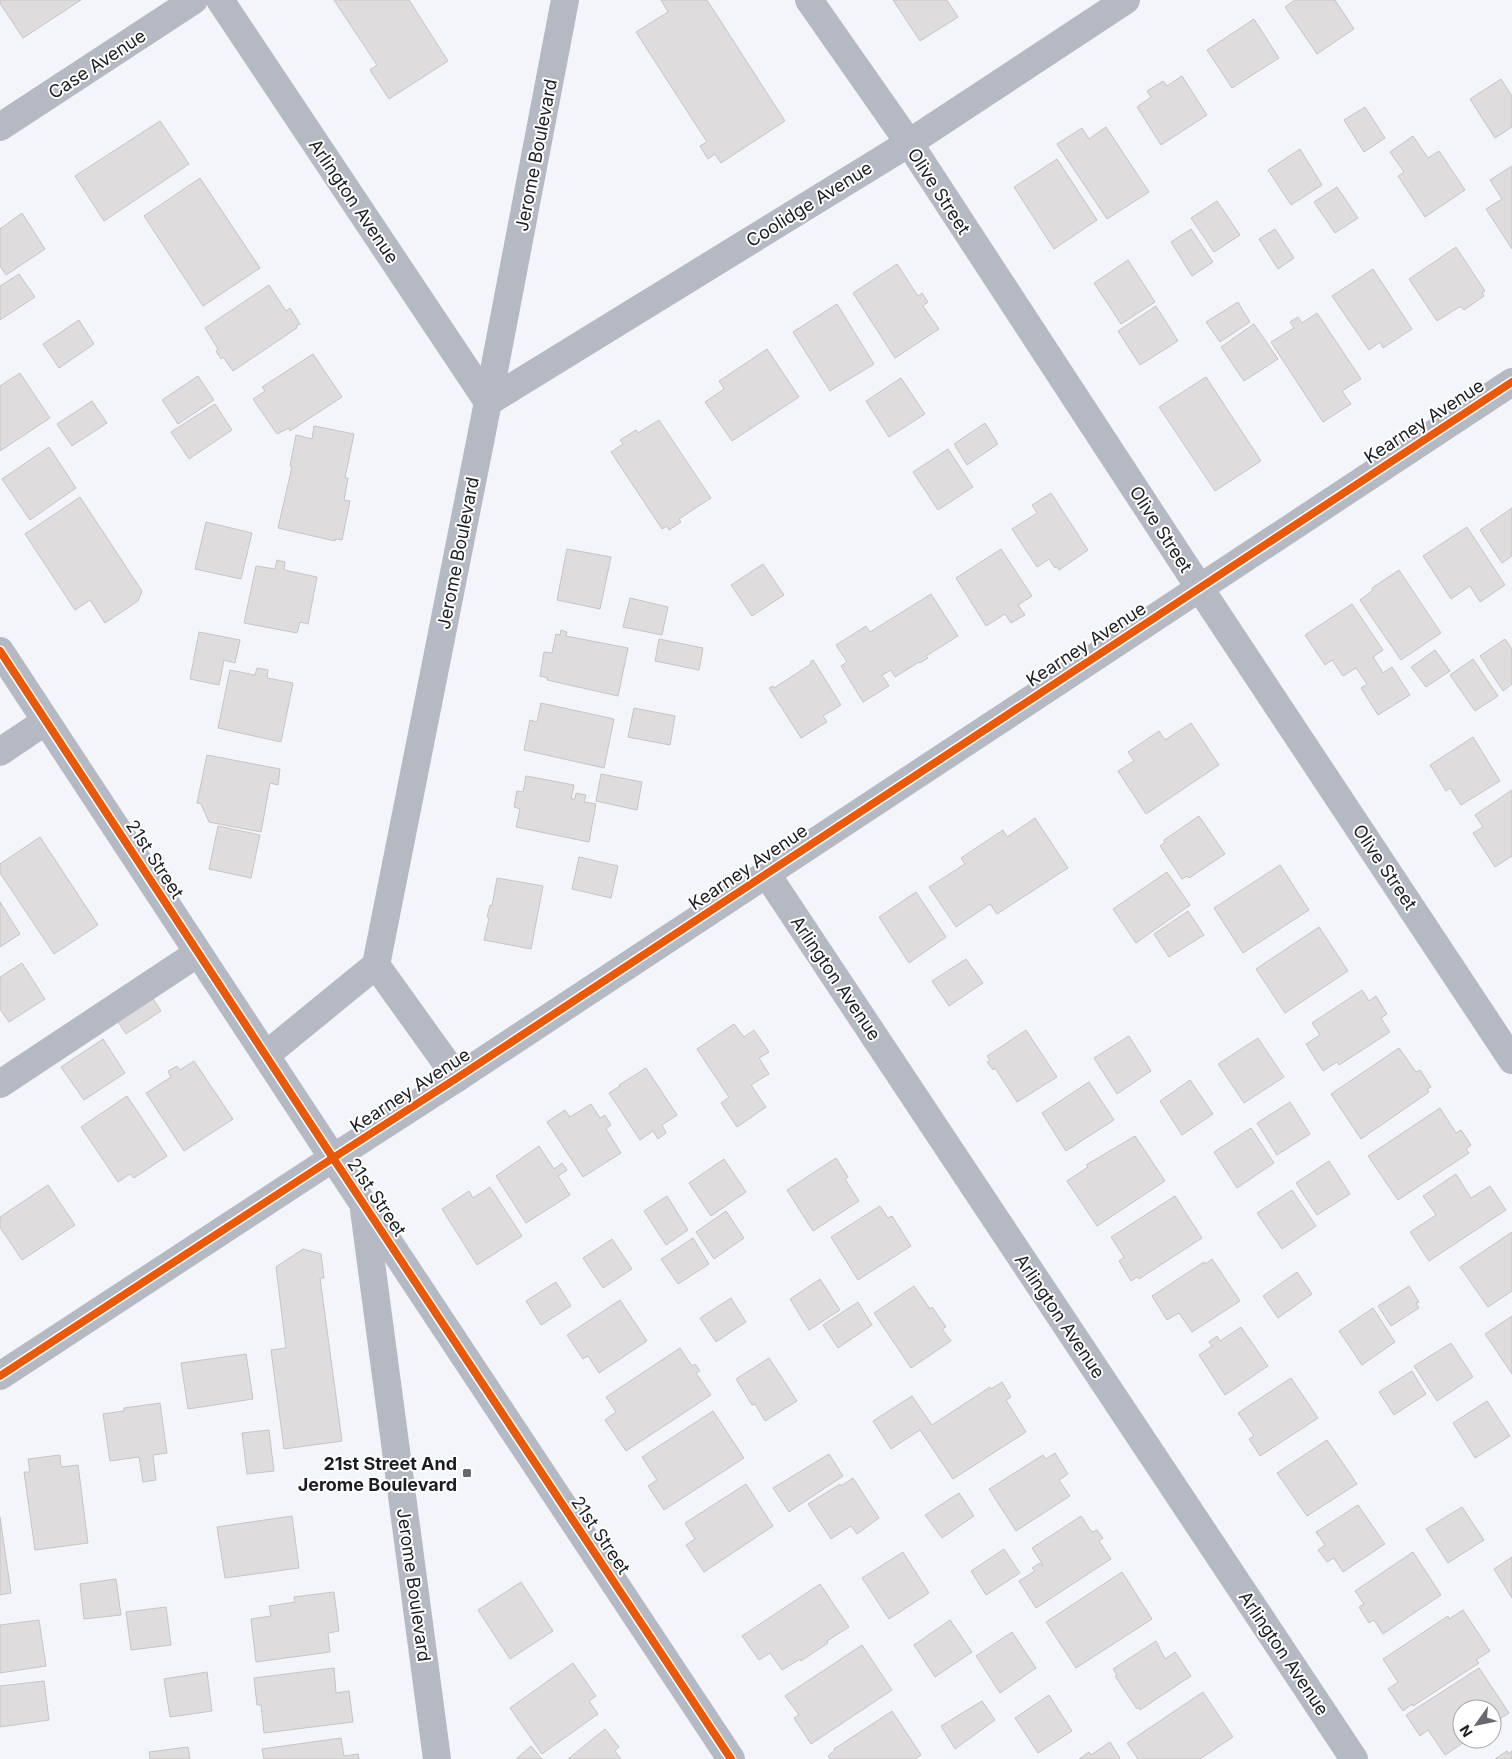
<svg xmlns="http://www.w3.org/2000/svg" width="1512" height="1759" font-family="Inter,sans-serif">
<rect width="100%" height="100%" fill="#f3f5fa"/>
<g fill="#dedcdd" stroke="#c6c4c4">
<polygon points="0,0 81,0 23,38 0,3"/>
<polygon points="334,0 409,0 448,61 389,99 370,70 377,65"/>
<polygon points="661,0 707,0 785,121 721,163 715,154 708,159 700,146 707,142 636,32 668,12"/>
<polygon points="893,0 947,0 958,17 920,41"/>
<polygon points="1295,0 1335,0 1354,29 1317,54 1285,7"/>
<polygon points="1254,19 1279,58 1232,88 1207,50"/>
<polygon points="1182,76 1207,115 1161,145 1137,107 1151,97 1147,91 1163,81 1167,86"/>
<polygon points="1501,79 1512,96 1512,127 1495,138 1470,99"/>
<polygon points="1365,107 1385,138 1364,152 1344,120"/>
<polygon points="160,121 189,164 104,221 75,176"/>
<polygon points="1106,127 1149,192 1107,219 1057,144 1082,128 1089,139"/>
<polygon points="1413,136 1428,158 1439,151 1465,190 1425,217 1398,176 1404,172 1390,152"/>
<polygon points="1300,149 1322,185 1291,205 1268,170"/>
<polygon points="1057,159 1097,220 1054,249 1014,187"/>
<polygon points="1512,166 1512,249 1486,209 1502,199 1490,180"/>
<polygon points="200,178 260,268 203,306 144,216"/>
<polygon points="1337,187 1358,218 1335,233 1314,202"/>
<polygon points="1217,201 1240,235 1214,252 1191,218"/>
<polygon points="22,213 45,249 6,275 0,266 0,229"/>
<polygon points="1191,229 1213,262 1192,276 1171,242"/>
<polygon points="1275,229 1294,258 1278,269 1259,239"/>
<polygon points="1456,247 1485,291 1482,293 1484,296 1464,310 1461,307 1459,307 1437,321 1409,279"/>
<polygon points="1128,260 1155,302 1121,324 1094,283"/>
<polygon points="897,264 918,296 922,293 928,302 923,306 939,329 895,358 853,293"/>
<polygon points="1373,269 1412,329 1383,348 1380,342 1369,350 1332,296"/>
<polygon points="19,274 35,297 0,320 0,286"/>
<polygon points="269,285 286,311 290,308 300,324 296,326 297,328 233,371 223,357 221,359 216,351 218,349 205,328"/>
<polygon points="1238,302 1250,322 1220,342 1206,322"/>
<polygon points="837,304 874,364 830,391 793,332"/>
<polygon points="1156,306 1178,341 1140,365 1118,331"/>
<polygon points="1317,313 1361,379 1342,391 1351,404 1323,422 1271,342 1294,328 1290,322 1298,317 1302,323"/>
<polygon points="79,320 94,344 59,368 43,344"/>
<polygon points="1254,324 1278,359 1244,381 1221,347"/>
<polygon points="767,349 799,397 732,441 705,402 724,389 719,381"/>
<polygon points="313,354 342,397 290,431 289,428 277,434 253,399 265,391 262,387"/>
<polygon points="20,373 50,418 0,451 0,386"/>
<polygon points="198,376 214,400 178,424 162,400"/>
<polygon points="1206,377 1261,461 1215,491 1159,407"/>
<polygon points="901,378 925,414 889,437 866,401"/>
<polygon points="92,401 107,423 72,446 57,424"/>
<polygon points="215,404 232,430 189,459 171,432"/>
<polygon points="659,420 711,498 679,519 681,522 669,530 667,526 662,529 611,452 623,444 620,440 636,430 638,433"/>
<polygon points="985,423 998,444 967,465 954,444"/>
<polygon points="314,426 354,434 345,478 348,478 344,500 350,501 342,540 335,539 335,541 278,528 292,467 290,466 296,435 312,439"/>
<polygon points="49,447 76,488 30,520 2,479"/>
<polygon points="948,449 973,487 938,510 913,472"/>
<polygon points="1051,493 1088,550 1059,570 1057,567 1055,568 1049,559 1037,567 1012,529 1037,513 1032,505"/>
<polygon points="80,497 142,591 138,601 105,623 90,600 75,610 25,534"/>
<polygon points="1512,508 1512,556 1502,563 1480,530"/>
<polygon points="206,522 252,533 241,579 195,569"/>
<polygon points="1467,527 1505,585 1480,602 1470,586 1451,599 1423,556"/>
<polygon points="567,549 611,557 600,609 557,600"/>
<polygon points="1001,549 1032,596 1018,605 1025,615 1011,623 1005,614 986,626 956,578"/>
<polygon points="277,560 285,562 284,570 317,577 308,624 300,622 297,633 244,623 256,566 275,569"/>
<polygon points="763,564 784,595 752,616 731,585"/>
<polygon points="1399,570 1441,633 1401,660 1360,600 1373,590 1372,588"/>
<polygon points="931,594 958,636 926,656 928,658 920,663 919,662 895,677 891,670 882,675 889,686 863,702 841,666 847,662 836,645 866,626 870,632"/>
<polygon points="630,598 668,607 662,635 623,627"/>
<polygon points="1352,604 1383,650 1373,657 1383,673 1392,667 1410,695 1378,715 1361,688 1367,684 1356,668 1343,676 1332,660 1325,665 1305,635"/>
<polygon points="561,630 567,632 566,636 628,648 618,696 547,680 548,678 540,676 544,652 552,653 556,634 560,635"/>
<polygon points="199,632 240,640 235,663 224,660 219,685 190,679"/>
<polygon points="659,639 703,648 699,670 655,661"/>
<polygon points="1505,639 1512,649 1512,684 1503,691 1480,656"/>
<polygon points="1435,650 1450,671 1426,687 1411,667"/>
<polygon points="1473,659 1498,696 1475,711 1450,675"/>
<polygon points="813,660 841,705 823,716 827,722 801,738 769,688 773,686 774,688 811,664 810,662"/>
<polygon points="257,668 268,670 267,678 293,683 281,742 218,728 230,670 255,675"/>
<polygon points="541,703 614,719 604,768 524,750 530,720 537,722"/>
<polygon points="634,708 675,716 670,745 628,737"/>
<polygon points="1191,723 1219,765 1146,814 1118,771 1134,761 1128,752 1159,731 1165,740"/>
<polygon points="1473,737 1500,781 1461,805 1450,788 1446,791 1430,765"/>
<polygon points="207,755 280,769 278,785 270,783 261,832 209,822 201,804 197,803"/>
<polygon points="601,774 642,782 637,810 596,801"/>
<polygon points="526,776 574,785 571,799 575,799 576,793 586,795 584,802 596,804 589,842 516,827 520,809 514,807 517,791 523,792"/>
<polygon points="1512,790 1512,856 1495,867 1473,833 1483,827 1475,815"/>
<polygon points="1199,816 1225,854 1189,878 1187,876 1182,879 1160,846 1165,842 1164,840"/>
<polygon points="1035,818 1068,868 997,914 990,904 956,927 929,887 965,864 961,858 1003,830 1007,837"/>
<polygon points="218,826 260,835 251,878 209,869"/>
<polygon points="40,837 98,925 54,954 0,873 0,864"/>
<polygon points="579,857 618,866 611,898 572,889"/>
<polygon points="1280,865 1309,910 1243,953 1214,908"/>
<polygon points="1167,872 1190,905 1136,943 1113,909"/>
<polygon points="497,878 543,886 531,949 484,940 489,918 487,917 490,905 492,906"/>
<polygon points="916,892 946,937 909,963 879,917"/>
<polygon points="0,902 20,934 0,947"/>
<polygon points="1188,911 1204,935 1169,957 1154,934"/>
<polygon points="1319,927 1348,971 1285,1013 1256,969"/>
<polygon points="966,959 983,983 949,1006 932,981"/>
<polygon points="22,963 45,999 9,1022 0,1009 0,977"/>
<polygon points="146,988 161,1011 126,1034 111,1011"/>
<polygon points="1362,990 1369,1001 1376,996 1387,1014 1381,1018 1390,1032 1339,1065 1337,1062 1323,1071 1306,1044 1320,1035 1312,1023"/>
<polygon points="734,1024 744,1037 754,1030 769,1052 759,1058 769,1074 751,1085 766,1107 737,1127 721,1103 729,1097 697,1049"/>
<polygon points="1026,1030 1057,1077 1017,1102 995,1068 993,1070 987,1062 990,1060 987,1056"/>
<polygon points="1129,1036 1151,1071 1117,1094 1094,1058"/>
<polygon points="1258,1038 1284,1077 1244,1103 1218,1064"/>
<polygon points="103,1039 125,1073 84,1100 61,1067"/>
<polygon points="1399,1048 1416,1072 1420,1070 1431,1087 1427,1089 1429,1092 1361,1139 1331,1094"/>
<polygon points="194,1061 233,1119 184,1151 146,1093 171,1077 168,1071 177,1066 180,1070"/>
<polygon points="646,1068 677,1115 662,1125 666,1133 658,1139 653,1131 640,1140 609,1093 620,1086 619,1085"/>
<polygon points="1190,1080 1213,1114 1182,1135 1160,1101"/>
<polygon points="1089,1082 1114,1120 1066,1151 1042,1113"/>
<polygon points="127,1096 167,1156 134,1178 130,1174 118,1182 81,1127"/>
<polygon points="1290,1102 1310,1134 1277,1155 1257,1123"/>
<polygon points="591,1104 600,1118 605,1115 611,1125 606,1129 621,1153 583,1177 547,1122 565,1110 570,1117"/>
<polygon points="1440,1108 1456,1133 1461,1130 1471,1145 1466,1149 1469,1153 1398,1200 1368,1156"/>
<polygon points="1251,1128 1274,1163 1237,1188 1214,1152"/>
<polygon points="1135,1136 1165,1181 1097,1226 1067,1181 1088,1167 1086,1165"/>
<polygon points="539,1146 554,1169 562,1163 567,1170 558,1176 570,1195 526,1223 496,1176"/>
<polygon points="836,1158 848,1177 845,1179 859,1201 813,1231 787,1190"/>
<polygon points="724,1159 746,1192 711,1216 689,1183"/>
<polygon points="1329,1161 1350,1194 1317,1215 1296,1183"/>
<polygon points="1456,1174 1471,1198 1490,1186 1506,1210 1429,1261 1410,1232 1436,1215 1423,1196"/>
<polygon points="48,1185 75,1225 22,1260 0,1227 0,1217"/>
<polygon points="490,1187 522,1236 477,1265 442,1209 469,1191 473,1198"/>
<polygon points="1292,1190 1316,1226 1282,1249 1257,1213"/>
<polygon points="667,1196 688,1230 666,1245 644,1211"/>
<polygon points="1175,1196 1202,1238 1139,1279 1137,1277 1131,1281 1119,1261 1124,1257 1111,1237"/>
<polygon points="880,1206 888,1218 892,1216 911,1246 858,1280 831,1237"/>
<polygon points="726,1211 744,1238 714,1259 696,1232"/>
<polygon points="1512,1232 1512,1291 1488,1307 1460,1267"/>
<polygon points="693,1238 709,1264 678,1284 661,1259"/>
<polygon points="612,1239 632,1269 603,1288 583,1258"/>
<polygon points="303,1249 321,1254 324,1278 320,1278 342,1441 284,1449 271,1350 286,1348 276,1267"/>
<polygon points="1212,1259 1240,1301 1192,1332 1179,1313 1167,1320 1152,1296 1204,1262 1205,1264"/>
<polygon points="1297,1272 1312,1294 1278,1318 1263,1296"/>
<polygon points="820,1279 840,1310 809,1330 790,1299"/>
<polygon points="556,1282 571,1306 541,1325 526,1301"/>
<polygon points="914,1286 930,1309 932,1307 946,1327 942,1329 951,1341 911,1368 874,1313"/>
<polygon points="1409,1286 1419,1302 1416,1303 1419,1308 1391,1326 1378,1306"/>
<polygon points="731,1298 746,1322 716,1342 700,1318"/>
<polygon points="620,1300 647,1341 599,1373 588,1356 583,1359 567,1335"/>
<polygon points="858,1302 872,1325 838,1348 823,1325"/>
<polygon points="1373,1308 1395,1342 1362,1365 1339,1331"/>
<polygon points="1512,1316 1512,1374 1485,1334"/>
<polygon points="1241,1327 1268,1366 1225,1395 1199,1355 1212,1346 1209,1342 1217,1336 1220,1341"/>
<polygon points="1451,1343 1473,1377 1437,1401 1414,1366"/>
<polygon points="680,1348 692,1366 695,1364 700,1371 696,1373 711,1395 626,1451 605,1420 616,1412 606,1397"/>
<polygon points="246,1354 253,1399 188,1409 181,1363"/>
<polygon points="769,1358 797,1401 765,1421 755,1404 752,1405 736,1379"/>
<polygon points="1412,1371 1426,1394 1394,1415 1379,1392"/>
<polygon points="1291,1378 1318,1418 1260,1456 1249,1439 1254,1436 1238,1413"/>
<polygon points="1002,1382 1011,1397 1006,1400 1026,1432 953,1479 920,1430 891,1449 873,1421 912,1396 932,1425 990,1387 991,1389"/>
<polygon points="1487,1401 1510,1436 1475,1458 1453,1423"/>
<polygon points="160,1403 167,1453 153,1455 156,1480 143,1482 139,1457 110,1461 103,1414 124,1411 124,1408"/>
<polygon points="713,1411 744,1458 664,1510 648,1486 657,1480 642,1457"/>
<polygon points="269,1430 274,1471 247,1474 242,1433"/>
<polygon points="1327,1440 1357,1484 1307,1516 1277,1473"/>
<polygon points="1055,1453 1068,1474 1059,1480 1070,1496 1016,1531 989,1489 1043,1455 1046,1459"/>
<polygon points="829,1454 843,1476 789,1512 773,1488"/>
<polygon points="60,1455 61,1467 78,1465 88,1543 35,1550 24,1472 30,1472 28,1459"/>
<polygon points="853,1478 879,1518 857,1534 851,1526 831,1539 808,1504 840,1484 841,1486"/>
<polygon points="746,1484 773,1526 704,1572 686,1545 695,1539 685,1523"/>
<polygon points="959,1493 974,1516 942,1538 925,1515"/>
<polygon points="1358,1505 1385,1544 1343,1572 1334,1558 1327,1562 1318,1550 1325,1545 1316,1532"/>
<polygon points="1462,1507 1484,1540 1448,1563 1426,1529"/>
<polygon points="292,1516 299,1568 225,1578 217,1527"/>
<polygon points="1081,1516 1091,1531 1093,1532 1097,1530 1103,1538 1099,1541 1111,1559 1036,1608 1019,1581 1035,1571 1032,1568 1040,1563 1042,1566 1043,1565 1032,1548"/>
<polygon points="0,1517 11,1593 0,1595"/>
<polygon points="1004,1549 1020,1573 986,1595 971,1571"/>
<polygon points="903,1552 929,1593 889,1619 862,1578"/>
<polygon points="1413,1552 1441,1595 1383,1634 1374,1620 1369,1623 1359,1607 1364,1604 1355,1591"/>
<polygon points="1512,1557 1512,1598 1494,1569"/>
<polygon points="1122,1572 1152,1619 1076,1668 1046,1622"/>
<polygon points="116,1579 121,1615 84,1619 80,1584"/>
<polygon points="521,1582 553,1631 510,1659 478,1610"/>
<polygon points="820,1584 849,1627 827,1641 828,1643 801,1661 800,1659 782,1670 770,1653 759,1660 742,1636"/>
<polygon points="334,1592 339,1631 328,1633 330,1652 256,1662 251,1619 271,1616 269,1606 295,1602 294,1597"/>
<polygon points="166,1607 171,1645 131,1650 126,1612"/>
<polygon points="1463,1610 1490,1651 1476,1660 1479,1663 1413,1706 1412,1704 1403,1711 1388,1689 1398,1682 1383,1659 1448,1616 1449,1619"/>
<polygon points="39,1620 46,1666 0,1673 0,1625"/>
<polygon points="950,1620 972,1652 935,1677 914,1645"/>
<polygon points="1012,1632 1036,1668 1000,1693 976,1656"/>
<polygon points="1156,1641 1165,1659 1175,1652 1191,1676 1140,1710 1139,1707 1137,1709 1115,1676 1117,1675 1113,1669"/>
<polygon points="862,1645 892,1690 811,1744 794,1718 799,1715 785,1696"/>
<polygon points="573,1663 596,1696 589,1701 598,1714 542,1754 510,1708"/>
<polygon points="334,1668 336,1693 349,1691 353,1722 264,1733 261,1705 257,1705 254,1678"/>
<polygon points="1479,1668 1509,1713 1492,1724 1492,1709 1462,1709 1462,1739 1469,1739 1445,1755 1428,1730 1420,1736 1406,1715"/>
<polygon points="207,1672 212,1711 170,1717 164,1679"/>
<polygon points="44,1681 49,1720 0,1727 0,1686"/>
<polygon points="1203,1692 1233,1737 1200,1759 1138,1759 1127,1743"/>
<polygon points="1049,1695 1072,1731 1038,1753 1015,1718"/>
<polygon points="982,1701 995,1720 955,1749 941,1726"/>
<polygon points="892,1711 921,1755 915,1759 830,1759 828,1756 835,1750 834,1749"/>
<polygon points="605,1729 619,1747 615,1751 621,1759 568,1759"/>
<polygon points="341,1738 344,1756 358,1754 359,1759 264,1759 262,1749"/>
<polygon points="1110,1742 1120,1758 1118,1759 1079,1759 1089,1752 1091,1755"/>
<polygon points="531,1746 542,1759 516,1759"/>
<polygon points="188,1747 190,1759 150,1759 149,1752"/>
<polygon points="1507,1751 1508,1754 1512,1751 1512,1759 1495,1759"/>
</g>
<g fill="none" stroke-linecap="round" stroke-linejoin="round">
<g stroke="#b5b9c4" stroke-width="28">
<polyline points="220,0 488,402 909,143 1126,0"/>
<polyline points="809,0 909,143 1199,587 1512,1060"/>
<polyline points="0,127 194,0"/>
<polyline points="0,651 333,1158 731,1759"/>
<polyline points="0,752 46,721"/>
<polyline points="766,873 1354,1759"/>
<polyline points="376,965 457,1078"/>
<polyline points="266,1055 376,965 488,402 565,0"/>
<polyline points="0,1084 198,953"/>
<polyline points="364,1210 437,1759"/>
<polyline points="0,1376 333,1158 457,1078 1512,382"/>
</g>
<g stroke="#fff" stroke-width="11">
<g id="cycleway">
<polyline points="0,651 333,1158 731,1759"/>
<polyline points="0,1376 333,1158 457,1078 1512,382"/>
</g>
</g>
<use href="#cycleway" stroke="#e8590c" stroke-width="8"/>
</g>
<rect fill="#67696e" stroke="#fff" stroke-width="2" x="462" y="1468" width="10" height="10" rx="2.5"/>
<g text-anchor="middle" dominant-baseline="central" stroke-width="4" stroke-linejoin="round" paint-order="stroke">
<g font-size="18" fill="#1b1d22" stroke="#fff">
<text transform="translate(97 64) rotate(-33)">Case Avenue</text>
<text transform="translate(536 155) rotate(-79)">Jerome Boulevard</text>
<text transform="translate(939 191) rotate(57)">Olive Street</text>
<text transform="translate(354 201) rotate(56)">Arlington Avenue</text>
<text transform="translate(809 204) rotate(-32)">Coolidge Avenue</text>
<text transform="translate(1424 421) rotate(-33)">Kearney Avenue</text>
<text transform="translate(1161 529) rotate(57)">Olive Street</text>
<text transform="translate(458 553) rotate(-79)">Jerome Boulevard</text>
<text transform="translate(1086 644) rotate(-33)">Kearney Avenue</text>
<text transform="translate(155 859) rotate(57)">21st Street</text>
<text transform="translate(748 867) rotate(-34)">Kearney Avenue</text>
<text transform="translate(1385 867) rotate(56)">Olive Street</text>
<text transform="translate(836 978) rotate(56)">Arlington Avenue</text>
<text transform="translate(410 1090) rotate(-33)">Kearney Avenue</text>
<text transform="translate(377 1197) rotate(56)">21st Street</text>
<text transform="translate(1060 1316) rotate(56)">Arlington Avenue</text>
<text transform="translate(601 1535) rotate(56)">21st Street</text>
<text transform="translate(414 1585) rotate(82)">Jerome Boulevard</text>
<text transform="translate(1284 1653) rotate(56)">Arlington Avenue</text>
</g>
<g font-size="18" font-weight="bold" fill="#1b1d22" stroke="#fff" text-anchor="end">
<text x="457" y="1463">21st Street And<tspan x="457" dy="21">Jerome Boulevard</tspan></text>
</g>
</g>
<g transform="translate(1477 1724) rotate(237)"><circle r="24" fill="#ffffff" stroke="#a4a5a7"/>
<path d="M0-4L9 19L0 12L-9 19Z" fill="#67696e"/>
<text y="-8" font-size="14" font-weight="bold" text-anchor="middle" fill="#1b1d22">N</text>
</g>
</svg>
